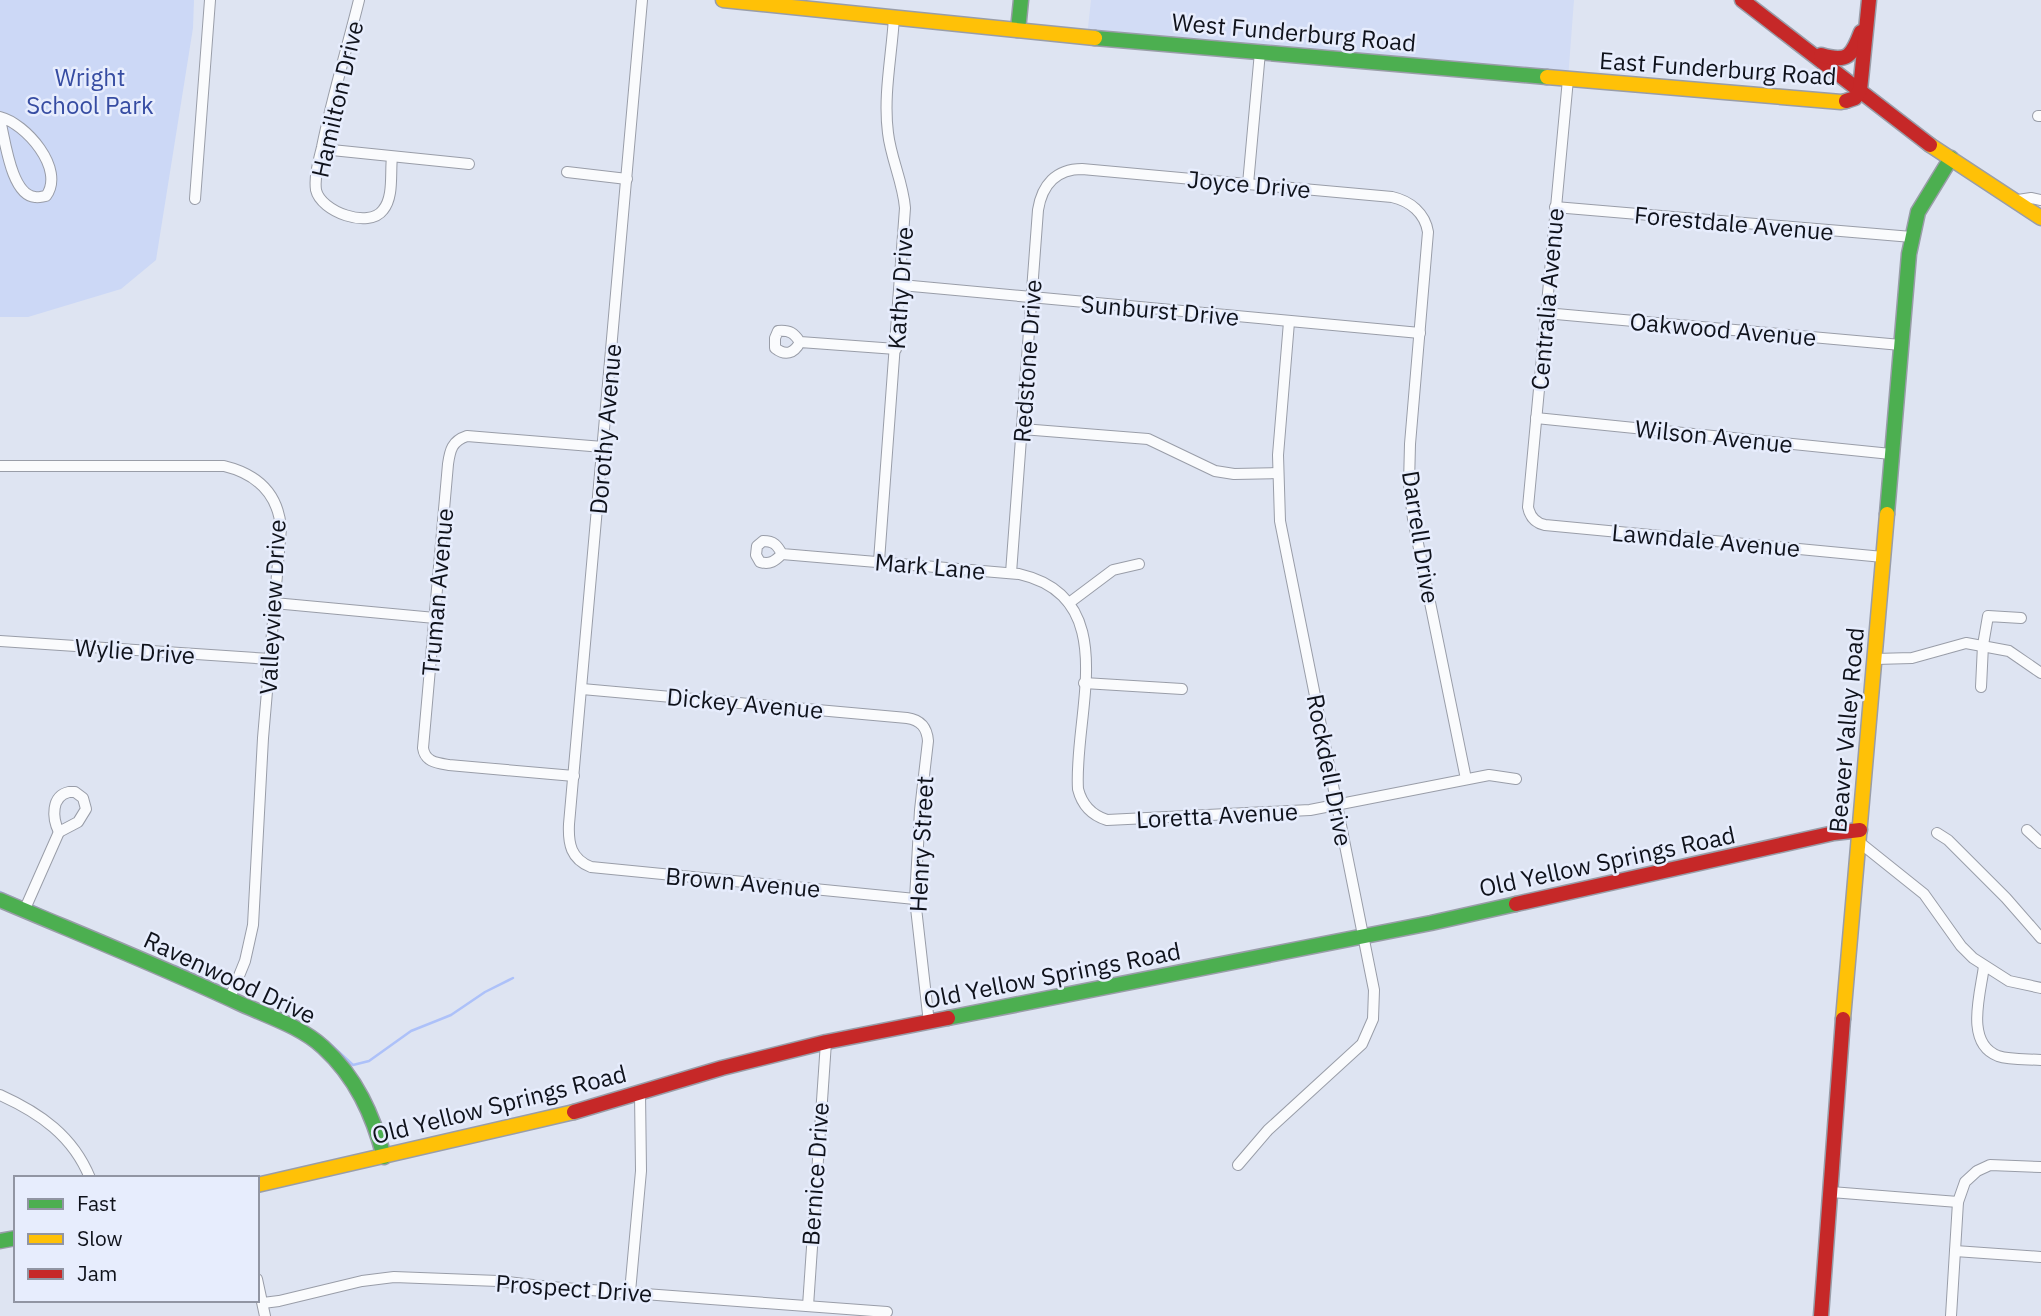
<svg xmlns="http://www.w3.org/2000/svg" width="2041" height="1316" font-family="'IBM Plex Sans',sans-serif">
<rect width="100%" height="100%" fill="#dee4f2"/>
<polygon fill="#d2dcf5" points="1091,0 1574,0 1568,79 1087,37"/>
<polygon fill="#ccd8f6" points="0,0 194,0 193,28 156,260 121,289 28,317 0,317"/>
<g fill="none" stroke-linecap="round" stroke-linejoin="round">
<g stroke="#adc1f9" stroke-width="2.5">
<polyline points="0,892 20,901"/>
<polyline points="33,906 52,915"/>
<polyline points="175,966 226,989"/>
<polyline points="328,1042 353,1065 369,1061 411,1031 451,1015 485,992 513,978"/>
</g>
<g stroke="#999da8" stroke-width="12">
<g id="street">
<path d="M359,0C347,49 332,97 322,147C319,160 314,176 316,190C321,212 369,229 383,210C394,197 390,173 392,157"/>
<path d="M642,0L569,824C568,844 571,859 591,867L915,899"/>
<path d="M1568,79L1528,507C1530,517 1535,523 1545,525L1883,557"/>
<polyline points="2038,116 2041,116"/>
<path d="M0,117C25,123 66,169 46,196C43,196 39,198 35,197C11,195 5,139 0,120"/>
<polyline points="322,149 469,164"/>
<polyline points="567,172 627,179"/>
<polyline points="1248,184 1260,52"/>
<polyline points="195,199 210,0"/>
<polyline points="2018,200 2031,198 2041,200"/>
<polyline points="1555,207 1912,237"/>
<polyline points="901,285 1420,333"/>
<polyline points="1545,313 1901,345"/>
<path d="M800,342C794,354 785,356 775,348V338L778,331C790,330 794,333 800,342L896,349"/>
<polyline points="1536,418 1891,454"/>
<polyline points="1022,429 1148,439 1215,471 1234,474 1278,473"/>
<path d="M0,466H224C257,474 278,493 281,528L263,738L253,925L245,961L230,998"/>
<path d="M782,554C775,561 770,565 760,562L756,555L757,546L763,541C774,541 777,545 782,554L1019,574C1124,598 1073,715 1078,789C1082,805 1091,815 1107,820L1310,810L1489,775L1516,779"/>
<path d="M879,561L905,208C903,182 891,159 888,133C883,95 892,54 894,17"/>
<path d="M1011,573L1038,210C1042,185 1056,169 1082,169L1392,197C1410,201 1425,213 1428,232L1410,444L1409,484L1413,519L1466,779"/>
<polyline points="274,603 435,618"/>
<polyline points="1069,603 1113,570 1139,564"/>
<polyline points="0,641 270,659"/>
<polyline points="1875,659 1912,658 1966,643 2009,651 2041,673"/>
<polyline points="1084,683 1182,689"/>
<polyline points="1981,687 1983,645 1988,616 2021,618"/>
<path d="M582,689L907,718C921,720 927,728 928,741L920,810L915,899L929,1023"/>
<path d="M574,776L449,765C437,763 425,762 423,748L448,464C450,450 452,441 467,436L603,447"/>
<path d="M69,792H75L83,798L86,809L78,822L59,832C52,818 51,796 69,792Z"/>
<polyline points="2027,830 2041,843"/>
<polyline points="1937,833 1948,840 2006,898 2041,938"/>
<polyline points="1859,842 1924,894 1961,946 1973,958 2009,981 2041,988"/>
<polyline points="24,911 59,832"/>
<path d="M1984,966C1981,992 1964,1043 1998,1056C2010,1060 2027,1059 2041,1060"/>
<path d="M0,1095C40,1113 73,1136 90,1178"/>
<polyline points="1238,1165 1268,1130 1362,1044 1373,1019 1374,990 1280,521 1278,455 1289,322"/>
<polyline points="1831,1192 1958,1202"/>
<polyline points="1955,1251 2041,1257"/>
<polyline points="257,1279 265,1316"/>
<polyline points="630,1292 641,1171 640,1093"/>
<polyline points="263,1303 279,1301 362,1281 394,1277 498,1281 550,1287 887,1312"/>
<polyline points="808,1306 826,1042"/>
<polyline points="1951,1316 1958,1202 1965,1182 1977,1171 1990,1165 2041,1167"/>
</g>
</g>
<g stroke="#999da8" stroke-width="17">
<g id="fast">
<polyline points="1018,30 1021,0"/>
<polyline points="1095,38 1547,77"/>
<polyline points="1887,514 1909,254 1918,212 1951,158"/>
<path d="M0,900C80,934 160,966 239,1003C267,1016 300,1026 323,1047C356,1077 373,1115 384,1157"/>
<polyline points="948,1018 1431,923 1516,904"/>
<polyline points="0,1241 16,1238"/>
</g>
</g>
<g stroke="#999da8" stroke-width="17">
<g id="slow">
<polyline points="723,0 1095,38"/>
<polyline points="1547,77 1841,102 1846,101"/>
<polyline points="1930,145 2041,218"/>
<polyline points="1843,1019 1887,514"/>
<polyline points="257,1185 574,1112"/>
</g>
</g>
<g stroke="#999da8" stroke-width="17">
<g id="jam">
<polyline points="1742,0 1930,145"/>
<path d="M1821,55C1848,63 1852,56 1861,32"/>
<polyline points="1846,101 1855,98 1860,90 1869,0"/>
<polyline points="1516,904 1834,833 1860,830"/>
<polyline points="574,1112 722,1068 826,1042 948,1018"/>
<polyline points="1821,1316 1843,1019"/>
</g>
</g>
<use href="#street" stroke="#fafbfd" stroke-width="10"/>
<use href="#fast" stroke="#4caf50" stroke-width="14"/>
<use href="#slow" stroke="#ffc107" stroke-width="14"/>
<use href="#jam" stroke="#c62828" stroke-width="14"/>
</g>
<g text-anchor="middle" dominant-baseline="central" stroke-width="5" stroke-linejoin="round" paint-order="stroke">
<g font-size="24" fill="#0f121b" stroke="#e7edfd">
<text transform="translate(1294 32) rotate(5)">West Funderburg Road</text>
<text transform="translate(1718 68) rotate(4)">East Funderburg Road</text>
<text transform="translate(337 99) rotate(-77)">Hamilton Drive</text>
<text transform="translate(1249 184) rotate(5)">Joyce Drive</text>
<text transform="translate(1734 223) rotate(5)">Forestdale Avenue</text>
<text transform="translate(900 288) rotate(-86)">Kathy Drive</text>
<text transform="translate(1547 299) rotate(-85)">Centralia Avenue</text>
<text transform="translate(1160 310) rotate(5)">Sunburst Drive</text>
<text transform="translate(1723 329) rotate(5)">Oakwood Avenue</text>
<text transform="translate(1027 361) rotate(-86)">Redstone Drive</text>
<text transform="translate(605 429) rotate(-85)">Dorothy Avenue</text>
<text transform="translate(1714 436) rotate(6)">Wilson Avenue</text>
<text transform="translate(1421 537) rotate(81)">Darrell Drive</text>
<text transform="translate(1706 540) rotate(5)">Lawndale Avenue</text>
<text transform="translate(930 566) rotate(5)">Mark Lane</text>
<text transform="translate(437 592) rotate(-85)">Truman Avenue</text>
<text transform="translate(272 607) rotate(-87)">Valleyview Drive</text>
<text transform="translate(135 651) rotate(4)">Wylie Drive</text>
<text transform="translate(745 703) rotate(5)">Dickey Avenue</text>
<text transform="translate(1846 730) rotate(-85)">Beaver Valley Road</text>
<text transform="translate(1330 770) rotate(79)">Rockdell Drive</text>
<text transform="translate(1217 815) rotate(-3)">Loretta Avenue</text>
<text transform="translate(921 844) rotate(-87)">Henry Street</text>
<text transform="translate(1607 861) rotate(-12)">Old Yellow Springs Road</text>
<text transform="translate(743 882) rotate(5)">Brown Avenue</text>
<text transform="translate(1052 975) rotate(-11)">Old Yellow Springs Road</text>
<text transform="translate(230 977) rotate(25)">Ravenwood Drive</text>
<text transform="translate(499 1104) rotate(-14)">Old Yellow Springs Road</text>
<text transform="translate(815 1174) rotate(-86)">Bernice Drive</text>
<text transform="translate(574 1288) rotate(4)">Prospect Drive</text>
</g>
<g font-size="24" fill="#364ca2" stroke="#e7edfd">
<text x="90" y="77">Wright<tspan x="90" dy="28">School Park</tspan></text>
</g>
</g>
<rect x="14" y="1176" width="245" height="126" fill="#e7edfd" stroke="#9195a3" stroke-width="2"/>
<rect x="28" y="1199" width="35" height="10" fill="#4caf50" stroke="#9195a3" stroke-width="2"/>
<text x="77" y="1211" font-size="21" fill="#0f121b">Fast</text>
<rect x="28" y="1234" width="35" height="10" fill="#ffc107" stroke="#9195a3" stroke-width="2"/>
<text x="77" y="1246" font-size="21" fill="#0f121b">Slow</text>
<rect x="28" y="1269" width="35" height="10" fill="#c62828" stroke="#9195a3" stroke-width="2"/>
<text x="77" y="1281" font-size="21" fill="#0f121b">Jam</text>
</svg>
